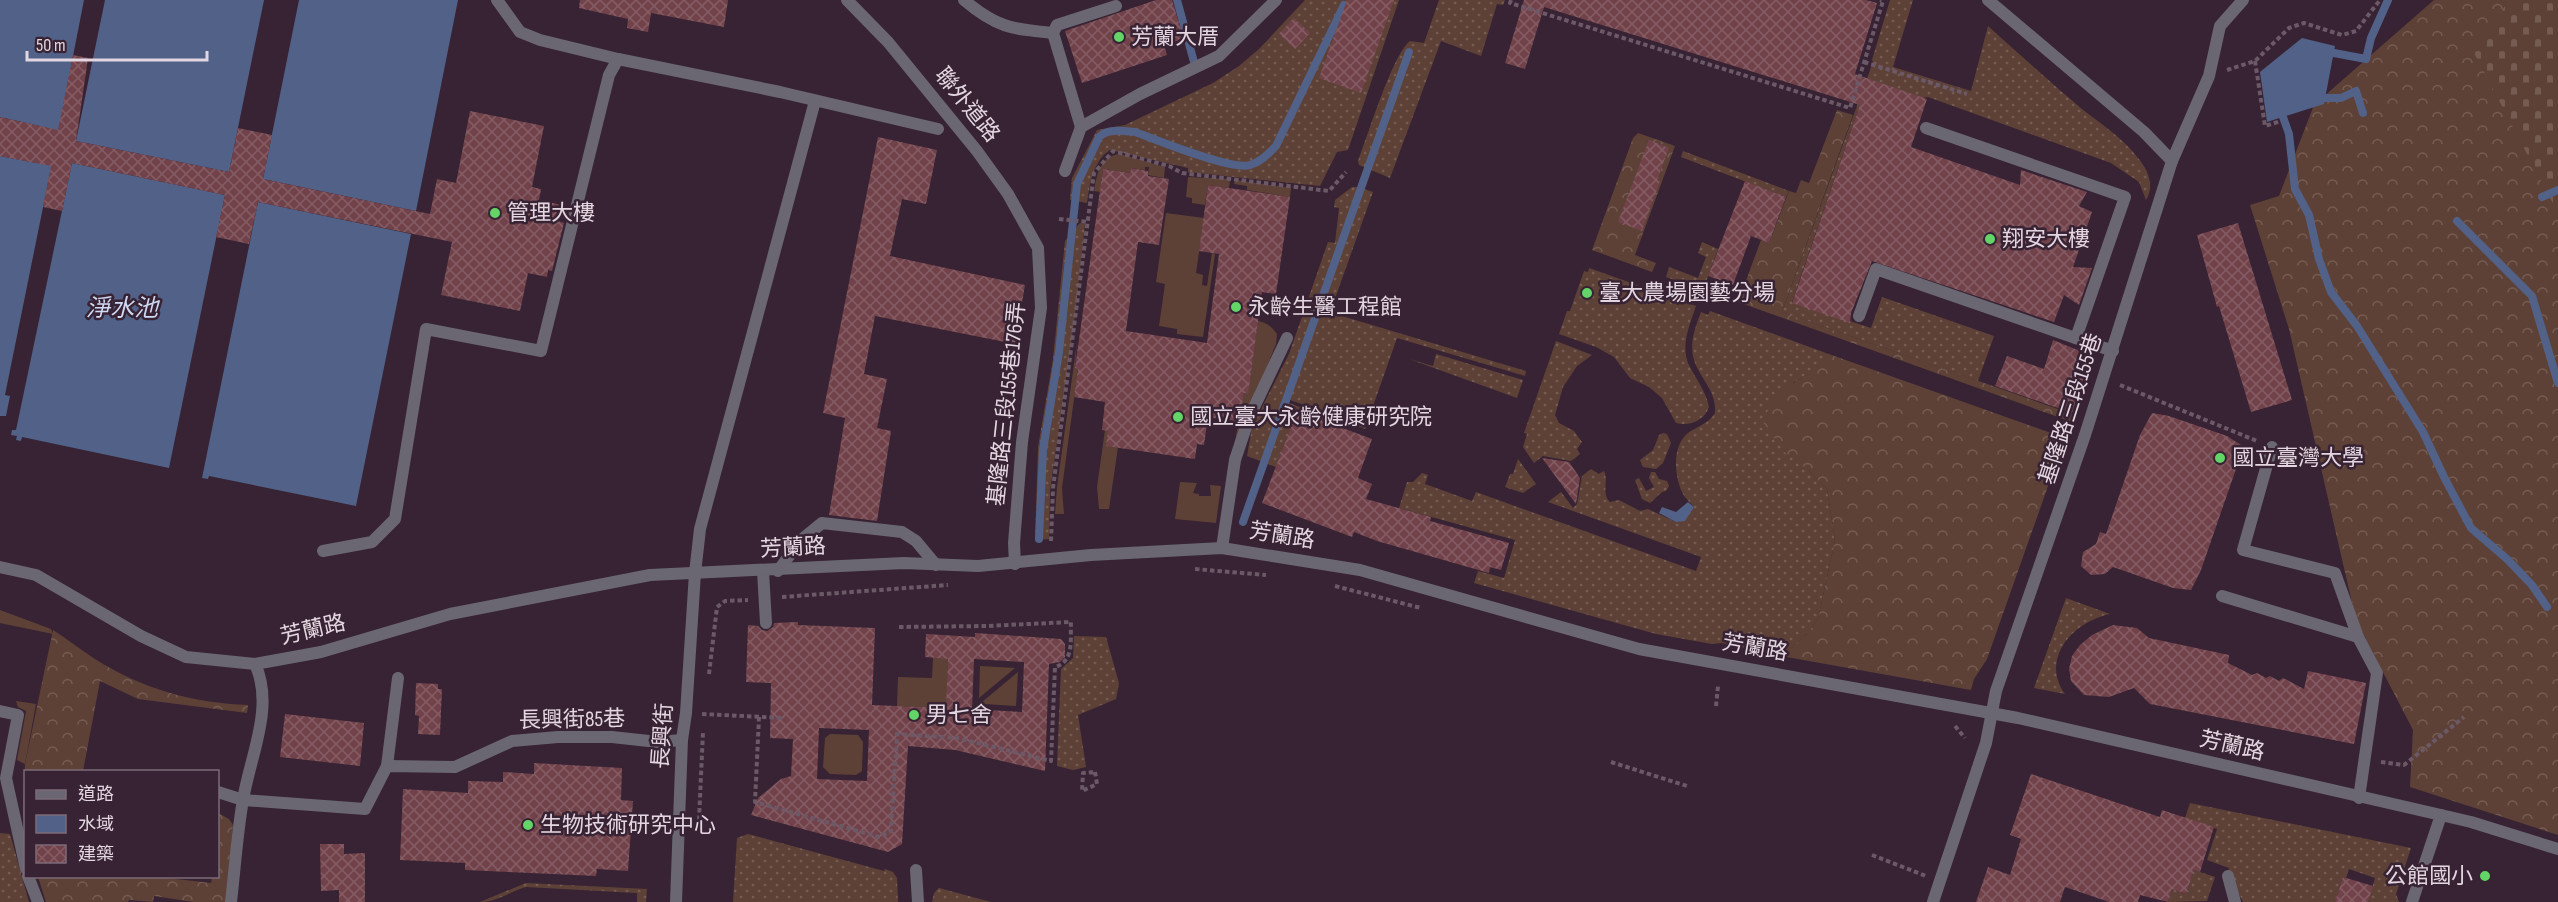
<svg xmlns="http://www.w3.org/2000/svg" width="2558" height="902" font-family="'Sofia Sans Condensed','Noto Sans TC',sans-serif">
<defs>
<pattern id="grass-dots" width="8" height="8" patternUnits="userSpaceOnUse" patternTransform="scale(1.5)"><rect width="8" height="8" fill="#5e4136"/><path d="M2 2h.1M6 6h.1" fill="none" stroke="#755c53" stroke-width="1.8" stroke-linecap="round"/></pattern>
<pattern id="forest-crowns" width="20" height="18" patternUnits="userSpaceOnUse" patternTransform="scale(1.5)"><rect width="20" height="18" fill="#5e4136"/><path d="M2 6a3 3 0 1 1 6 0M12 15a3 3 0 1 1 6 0" fill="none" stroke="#755c53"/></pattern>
<pattern id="cemetery-stones" width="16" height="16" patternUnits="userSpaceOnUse" patternTransform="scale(1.5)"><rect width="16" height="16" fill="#5e4136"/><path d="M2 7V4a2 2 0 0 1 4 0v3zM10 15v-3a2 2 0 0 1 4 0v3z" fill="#755c53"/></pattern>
<pattern id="building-cross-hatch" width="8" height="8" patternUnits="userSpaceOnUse" patternTransform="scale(1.5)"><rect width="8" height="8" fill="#71424a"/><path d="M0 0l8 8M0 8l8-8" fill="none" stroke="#855d64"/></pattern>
</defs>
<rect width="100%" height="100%" fill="#372333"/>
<g fill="url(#grass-dots)">
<path d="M1305,0H1399L1348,150L1337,152L1320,186L1188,172V168L1110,150C1093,161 1090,183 1087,203L1070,200L1072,178L1097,130L1125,125L1213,83L1239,66L1259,49Z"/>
<path d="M1439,0H1505L1503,5L1497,4L1481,56L1441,41L1390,178L1359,165L1358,161C1367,138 1393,53 1410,41L1424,43Z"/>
<path d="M1890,0H1913L1893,67L1971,91L1988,26C2019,54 2050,82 2082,109C2101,124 2124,139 2138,158C2148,170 2155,186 2146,200L2139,182L2111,163L1928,97L1859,108L1792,302L1871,328L1882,297L1994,336L1978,381L1782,312L1873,62L1872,60Z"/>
<polygon points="1683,151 1789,191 1786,197 1681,157"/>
<polygon points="1352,187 1358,187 1373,192 1332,307 1336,309 1335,314 1526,371 1525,376 1397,338 1365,429 1356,425 1356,423 1290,400 1289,403 1343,423 1342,427 1297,411 1276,467 1247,456 1252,427 1289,354 1328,242 1335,243 1339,208 1334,207 1335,200"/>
<polygon points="1080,223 1085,224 1075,315 1050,491 1049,539 1035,540 1038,447 1053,359 1065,241"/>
<polygon points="1702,242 1718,249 1703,290 1666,277 1669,267 1698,278 1706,257 1698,253"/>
<path d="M1589,268L1696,306C1689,327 1679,348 1691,369C1698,382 1706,392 1709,407C1705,420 1689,427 1676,423L1662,398L1649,387L1630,378L1614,357L1596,347L1559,334L1567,311H1570L1584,271L1588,272Z"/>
<path d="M1710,311L1826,353L1819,367L1793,383L1808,470L1827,489L1835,540L1818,619L1807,634L1781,656L1722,643L1712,644L1656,634L1474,583L1478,571L1504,578L1515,540L1399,508L1407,482H1413L1422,473L1428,475L1425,484L1472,501L1476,492L1696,571L1701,557L1548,502L1561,492L1573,508L1577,504L1582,476L1591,469L1599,474L1604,471C1609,481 1601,493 1610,502L1619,500L1640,511L1648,509L1676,522L1694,507C1690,502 1684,497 1682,492C1674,474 1672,446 1688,433C1698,426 1708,424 1715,413C1717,391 1700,379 1694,360C1689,343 1695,328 1701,312L1708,315Z"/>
<polygon points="1556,341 1592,355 1577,366 1563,387 1555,415 1559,423 1574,431 1582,442 1577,449 1580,454 1571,461 1543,456 1534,463 1523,447 1527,434 1524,433"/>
<polygon points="1436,354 1523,380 1517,398 1409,359 1433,366"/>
<polygon points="1663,433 1667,434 1671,443 1663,463 1656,469 1643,467 1640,460 1653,450 1659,435"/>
<polygon points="1518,459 1536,484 1523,493 1505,487 1510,474 1513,474"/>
<polygon points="1651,472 1655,472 1659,479 1667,481 1669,486 1666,491 1662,492 1650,503 1642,499 1635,480 1639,478 1646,491 1654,487 1649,478"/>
<path d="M2066,598L2110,614C2073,622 2040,658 2065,694L2034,688Z"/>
<polygon points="1074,636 1106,637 1119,683 1116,699 1078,715 1086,767 1073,770 1057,766 1061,669 1073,658"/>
<polygon points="2190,803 2411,848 2396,894 2399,902 2368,902 2375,878 2349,869 2346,878 2343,877 2335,902 2243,902 2228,872 2229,868 2207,860 2217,829 2185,818"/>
<polygon points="0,833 10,834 29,902 0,902"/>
<polygon points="748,834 884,871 885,869 893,872 897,878 898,902 733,902 737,838"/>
<polygon points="2194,870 2215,877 2207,901 2168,902 2172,889 2186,894"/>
<path d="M526,883L647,889L646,902H637V893L526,887C509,892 497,902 480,902Z"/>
<polygon points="939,888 991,902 932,902 934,893"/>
</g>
<g fill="url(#forest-crowns)">
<polygon points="2434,0 2558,0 2558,835 2410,787 2413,730 2356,620 2289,329 2250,205 2279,196 2314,105"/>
<polygon points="1837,110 1853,115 1782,312 2075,415 2072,422 1738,302 1761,240 1769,243 1789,191 1796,193 1801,180 1809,183"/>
<polygon points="1638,133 1675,146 1635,255 1656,263 1652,272 1592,250 1633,138"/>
<path d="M1826,353L2065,438L1987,659L1974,679L1971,690L1781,656L1807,634L1818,619L1835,540L1827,489L1808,470L1784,452L1763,422C1766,415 1769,406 1774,400C1790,380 1813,377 1826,353Z"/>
<path d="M53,630C67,639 81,650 95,659C142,689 193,703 248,705L247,713L138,699L100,681L83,771L26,772V828L23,815L25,764Z"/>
<polygon points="218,813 229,819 233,825 226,902 193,902 154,896 153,902 129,900 128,902 46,902 38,877 150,876 211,883 212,877 218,876"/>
</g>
<polygon fill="url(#cemetery-stones)" points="2510,0 2558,0 2558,213 2472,49"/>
<g fill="#5e4136">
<path d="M1120,154L1165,167L1164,178L1148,175L1149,167H1145V170L1131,168L1130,173L1103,169L1100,192L1094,191C1097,174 1100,156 1120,154Z"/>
<polygon points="1188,177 1230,179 1229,188 1208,185 1205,205 1192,203 1192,198 1186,197"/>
<polygon points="1235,180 1291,188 1290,197 1247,190 1247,186 1234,184"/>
<polygon points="1166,213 1204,218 1196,273 1203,275 1202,285 1207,286 1212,253 1215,254 1203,337 1177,334 1177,329 1159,326 1165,284 1156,282"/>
<path d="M1258,321C1267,323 1271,326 1277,334L1276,344L1233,452L1244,393L1247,394Z"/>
<polygon points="1077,342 1075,368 1078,369 1062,488 1064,514 1055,514 1057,487"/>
<polygon points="1105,430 1108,431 1118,447 1109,509 1099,509 1097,487"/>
<polygon points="1180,482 1197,483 1193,493 1199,494 1199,496 1211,496 1210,485 1221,486 1216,523 1175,519"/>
<polygon points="0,610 51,629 53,634 0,623"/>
<polygon points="933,658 948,658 947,696 958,709 897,706 898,677 932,678"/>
<polygon points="980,666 1015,668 979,698"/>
<polygon points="1018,672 1016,706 984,704 982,702"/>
<polygon points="16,701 36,704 25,764 17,760 26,711 18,707"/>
<polygon points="830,734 858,735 863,742 862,771 856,775 830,774 823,767 825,738"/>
</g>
<g fill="#516188">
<polygon points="0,0 84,0 58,133 44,127 0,117"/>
<polygon points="105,0 264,0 229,172 76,141"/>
<polygon points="299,0 458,0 416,211 263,179"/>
<polygon points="2302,38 2335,46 2324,104 2267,122 2260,72"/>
<polygon points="0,156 37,163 52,163 5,395 10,396 6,416 0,416"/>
<polygon points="72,163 225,195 169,468 22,437 21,441 16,440 17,436 11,435 12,430 16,430"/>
<polygon points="258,202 411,234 356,506 209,476 208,479 202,478"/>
<polygon points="1688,502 1694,507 1685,521 1676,522 1659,513 1662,507 1676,512"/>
</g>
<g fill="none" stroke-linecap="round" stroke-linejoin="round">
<g stroke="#516188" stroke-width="8">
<polyline points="1177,0 1194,62"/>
<polyline points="2334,53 2366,59 2371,38 2388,0"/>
<polyline points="2325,98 2341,98 2356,91 2363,113"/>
<polyline points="2283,117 2289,134 2295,189 2309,215 2319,259 2331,292 2357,326 2423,432 2444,477 2471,528 2507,559 2532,585 2547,607"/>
<polyline points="2542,197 2558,190"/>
<polyline points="2457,221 2532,296 2558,383"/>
<polyline points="1243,522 1409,52"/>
<path d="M1039,539L1043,450L1059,352L1077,184L1099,137C1108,128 1123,131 1135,132C1157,140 1232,171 1250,165C1261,162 1269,153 1276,146L1344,5"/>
</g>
</g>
<g fill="url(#building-cross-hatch)" fill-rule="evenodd">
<polygon points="580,0 728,0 724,27 651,13 648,32 627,28 628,19 579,8"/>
<polygon points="1156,0 1172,0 1184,39 1164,45 1167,55 1082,83 1065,31"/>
<polygon points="1347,0 1394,0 1361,93 1319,78"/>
<polygon points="1524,0 1866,0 1877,3 1855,74 1927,99 1911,147 2020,185 2021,170 2087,192 2079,206 2092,212 2073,267 2092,268 2079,305 2064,295 2054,322 1872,261 1851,313 1850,323 1792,303 1860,105 1544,7 1525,69 1505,63"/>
<polygon points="1294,18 1310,33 1295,49 1279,34"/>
<polygon points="73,55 88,58 76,141 229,172 238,128 272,135 263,179 430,214 437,179 456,183 470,111 544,126 532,187 541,189 539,200 562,205 558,221 564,223 552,271 548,270 547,277 528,273 520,311 441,295 452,242 258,202 249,244 216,237 225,195 72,163 62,211 43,207 51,166 0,156 0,117 58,130"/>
<polygon points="878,137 937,150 926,204 902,199 890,256 1025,285 1015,344 875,316 864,374 887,379 877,428 891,431 877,521 829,515 845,418 823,413"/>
<polygon points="1649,140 1669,148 1657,180 1660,181 1642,231 1618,222"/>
<polygon points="1131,168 1148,171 1148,176 1169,179 1159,245 1138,242 1126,331 1207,343 1219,254 1199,251 1208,185 1290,197 1276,294 1262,292 1248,394 1244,393 1239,422 1208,417 1204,445 1197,444 1195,459 1106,446 1108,431 1102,430 1105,402 1074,397 1078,369 1075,368 1103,169 1130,173"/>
<polygon points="1745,181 1786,197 1769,243 1751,236 1733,285 1708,276"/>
<polygon points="2238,223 2292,400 2251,412 2219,306 2217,307 2197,235"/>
<polygon points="2053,340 2080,351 2080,356 2090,360 2072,413 1995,386 2007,356 2044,369"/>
<polygon points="1297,411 1372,439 1358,478 1372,484 1366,499 1431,517 1430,521 1509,543 1501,570 1490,567 1489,573 1377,541 1354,532 1352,537 1262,503"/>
<polygon points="2152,413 2169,416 2227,436 2241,445 2236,469 2201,570 2191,590 2173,588 2113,567 2105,574 2091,575 2081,566 2083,552 2096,544 2100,532 2106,534 2140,435"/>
<polygon points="1542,458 1569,462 1580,478 1576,504"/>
<path d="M798,622V625L875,628L872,705L946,708L948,659L925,657L926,634L975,637V633L1061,639L1065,644V657L1060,662L1049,664L1045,771L955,750L908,746L902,844L888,852L751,815L758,798L781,779L791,776L793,739L770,738L771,683L746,682L748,625L758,626L762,630L767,631L773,627L774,623ZM974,659L1024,662L1022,712L972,709ZM819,728L869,730L867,781L817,779Z"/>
<polygon points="2113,625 2137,628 2149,638 2229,655 2228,663 2252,675 2257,673 2266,678 2270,676 2279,681 2283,678 2304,689 2308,671 2366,683 2354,744 2150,704 2134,688 2109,697 2084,695 2071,681 2069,669 2072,656 2080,645 2092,635"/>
<polygon points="416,683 438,684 438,689 442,689 440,735 418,734 419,716 415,715"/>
<polygon points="285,714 364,723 360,766 280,757"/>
<polygon points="534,763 622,768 621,800 633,801 628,871 597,869 596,876 465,870 465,863 400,860 403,789 468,793 468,781 503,782 503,772 534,774"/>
<polygon points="2031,774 2160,817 2162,810 2214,827 2200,872 2194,870 2186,894 2172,889 2168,902 2140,895 2138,902 2109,902 2065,887 2060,902 1976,902 1988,867 2010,875 2021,839 2010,835"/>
<polygon points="320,844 344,844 344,854 365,853 365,902 339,902 339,890 321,891"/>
<polygon points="2343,877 2373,886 2368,902 2335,902"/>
</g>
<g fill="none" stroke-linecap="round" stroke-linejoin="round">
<g stroke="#6b5967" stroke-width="4" stroke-dasharray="4.5 3" stroke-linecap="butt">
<polyline points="1511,0 1510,3 1850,108 1883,1 1880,0"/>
<polyline points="2255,61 2265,126 2281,121"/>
<polyline points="1864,62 1967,94"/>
<polyline points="2227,70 2255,61 2289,28 2304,23 2342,35 2356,31 2380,0"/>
<polyline points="1059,219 1088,222"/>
<polyline points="2120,385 2257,441"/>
<polyline points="1051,541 1053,488 1094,173 1113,151 1169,166 1182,173 1329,191 1346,172"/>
<polyline points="1195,569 1266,575"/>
<polyline points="1335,586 1421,608"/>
<polyline points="782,597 948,585"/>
<polyline points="709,674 717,607 725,601 748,600"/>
<polyline points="1716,706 1718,686"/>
<polyline points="702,714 782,718"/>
<path d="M759,717L755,802L879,837L891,831L897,734L957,738L1051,761L1055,667C1075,661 1070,639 1071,622L987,626L896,627"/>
<polyline points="1955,726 1965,738"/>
<polyline points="1611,762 1687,786"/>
<polyline points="2381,762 2404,765 2464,717"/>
<polygon points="1095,772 1097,784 1082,791 1083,773"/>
<polyline points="699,820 703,732"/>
<polyline points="1872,855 1926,876"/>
</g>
<g stroke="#6a6772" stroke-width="12">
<polyline points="497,0 520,32 540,40 618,59 780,92 938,129"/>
<path d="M964,0C997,28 1012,29 1053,33"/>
<polyline points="1081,127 1053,33 1057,25 1116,6"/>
<polyline points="1926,128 2125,197 2076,338"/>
<polyline points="2172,161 2209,76 2220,26 2243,0"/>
<polyline points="1859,316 1876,269 2113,351"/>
<polyline points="2272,447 2243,550 2335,573 2358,637 2377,673 2359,798"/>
<polyline points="1222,548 1235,460 1249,418 1287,338"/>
<polyline points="323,551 372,542 395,519 426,329 541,351 609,75 618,59"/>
<polyline points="763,571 766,623"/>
<polyline points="778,571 800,541 822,523 902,532 916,541 936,565"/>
<polyline points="695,573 700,529 815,101"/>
<polyline points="2222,596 2358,637"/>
<polyline points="0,711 18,715 6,778 26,869"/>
<polyline points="387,766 398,678"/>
<polyline points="218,792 243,800 365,809 387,766 455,767 512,741 558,737 612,737 658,742 682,740"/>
<polyline points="2441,815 2471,822 2558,849"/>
<polyline points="916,870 918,902"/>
<polyline points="28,876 38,902"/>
<polyline points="2228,876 2235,902"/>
<path d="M231,902C235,868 237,834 243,800C250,756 275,707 255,664"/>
</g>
<g stroke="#6a6772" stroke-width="12">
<polyline points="847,0 888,42 977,151 1008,194 1038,248 1041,308 1022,442 1014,543 1015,564"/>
<polyline points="1065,171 1081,127 1140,94 1219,56 1276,0"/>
<polyline points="676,902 682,740 686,713 695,573"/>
<polyline points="1933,902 1986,743 1996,691 2085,435 2172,161 2144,132 1988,0"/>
</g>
<polyline stroke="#6a6772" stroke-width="12" points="0,567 36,575 141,636 186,657 255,664 321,652 450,614 650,575 904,563 978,566 1091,555 1222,548 1360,570 1639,649 2018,718 2441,815 2412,902"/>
</g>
<g fill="#63d468" stroke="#372333" stroke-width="2">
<circle cx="1119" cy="37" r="6"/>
<circle cx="495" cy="213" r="6"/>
<circle cx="1990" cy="239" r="6"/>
<circle cx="1587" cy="293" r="6"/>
<circle cx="1236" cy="307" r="6"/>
<circle cx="1178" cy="417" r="6"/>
<circle cx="2220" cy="458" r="6"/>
<circle cx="914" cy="715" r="6"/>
<circle cx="528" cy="825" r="6"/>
<circle cx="2485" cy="876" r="6"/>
</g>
<g text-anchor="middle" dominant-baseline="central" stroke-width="5" stroke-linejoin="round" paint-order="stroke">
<g font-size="22" fill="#e4d6e0" stroke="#372333" text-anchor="start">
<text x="1131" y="37">芳蘭大厝</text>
<text x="507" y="213">管理大樓</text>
<text x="2002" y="239">翔安大樓</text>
<text x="1599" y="293">臺大農場園藝分場</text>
<text x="1248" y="307">永齡生醫工程館</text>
<text x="1190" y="417">國立臺大永齡健康研究院</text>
<text x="2232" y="458">國立臺灣大學</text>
<text x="926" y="715">男七舍</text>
<text x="540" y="825">生物技術研究中心</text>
<text x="2473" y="876" text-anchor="end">公館國小</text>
</g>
<g font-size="22" fill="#e4d6e0" stroke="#372333">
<text transform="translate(967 105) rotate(51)">聯外道路</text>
<text transform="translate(1007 404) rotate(-84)">基隆路三段155巷176弄</text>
<text transform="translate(2071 409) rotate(-72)">基隆路三段155巷</text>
<text transform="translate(1282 536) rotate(9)">芳蘭路</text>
<text transform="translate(793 548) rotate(-3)">芳蘭路</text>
<text transform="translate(313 630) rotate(-13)">芳蘭路</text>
<text transform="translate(1755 648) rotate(10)">芳蘭路</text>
<text transform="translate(572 720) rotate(-1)">長興街85巷</text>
<text transform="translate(663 736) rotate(-86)">長興街</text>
<text transform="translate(2232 746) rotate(13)">芳蘭路</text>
</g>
<g font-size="24" font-style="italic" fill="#cfdaf4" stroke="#372333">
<text x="122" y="308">淨水池</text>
</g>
</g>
<rect x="24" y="770" width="195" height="108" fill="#372333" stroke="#7c6b78" stroke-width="1.5"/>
<rect x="36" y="790" width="30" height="9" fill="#6a6772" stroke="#7c6b78" stroke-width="1.5"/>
<text x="78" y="800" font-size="18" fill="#e4d6e0">道路</text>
<rect x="36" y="815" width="30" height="18" fill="#516188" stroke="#7c6b78" stroke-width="1.5"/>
<text x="78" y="830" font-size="18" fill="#e4d6e0">水域</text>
<rect x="36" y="845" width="30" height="18" fill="url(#building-cross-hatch)" stroke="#7c6b78" stroke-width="1.5"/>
<text x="78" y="860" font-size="18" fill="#e4d6e0">建築</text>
<path d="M27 51v9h180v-9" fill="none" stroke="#e4d6e0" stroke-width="3"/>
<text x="36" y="51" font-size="18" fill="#e4d6e0" stroke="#372333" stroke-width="4.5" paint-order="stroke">50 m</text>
</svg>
